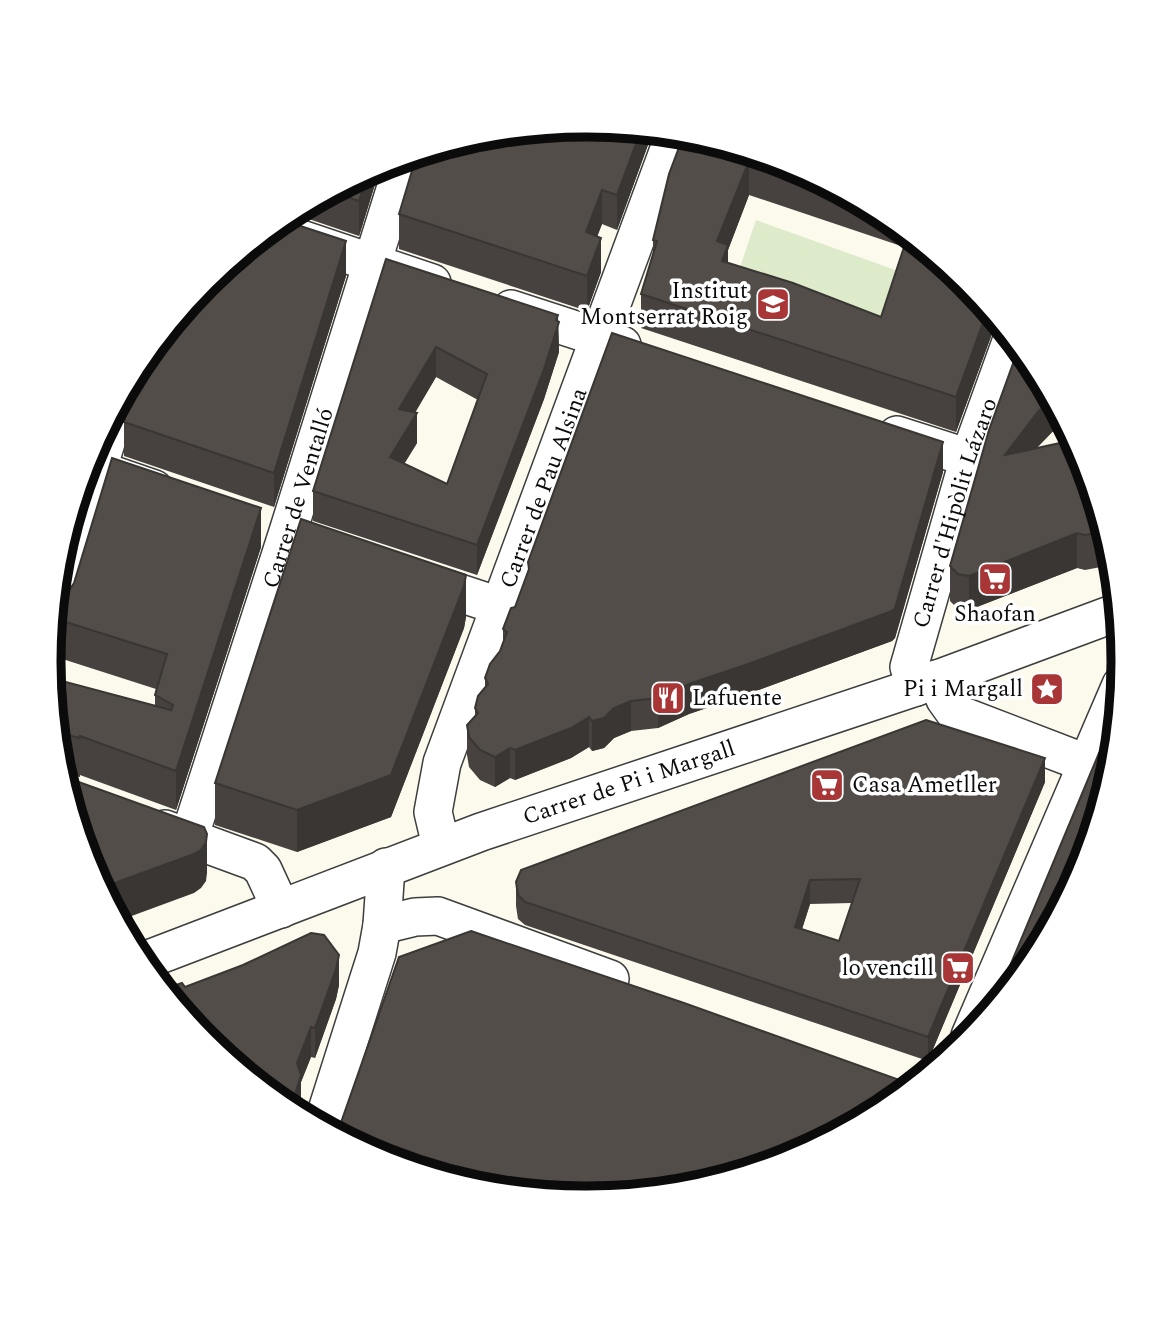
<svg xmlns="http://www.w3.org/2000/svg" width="1172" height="1323" font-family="Spectral,serif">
<rect width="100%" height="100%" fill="#fcfaec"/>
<polygon fill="#deebcb" points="756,220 898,271 875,338 733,288"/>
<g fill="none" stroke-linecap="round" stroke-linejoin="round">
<g stroke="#3e3e3e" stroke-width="40">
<g id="minor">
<polyline points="298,238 432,283"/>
<polyline points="511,309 622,345"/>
<polyline points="897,435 969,458"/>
<polyline points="87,466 154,489"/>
<polyline points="417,579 499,606"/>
<polyline points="54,615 117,406"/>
<polyline points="936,679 945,699 955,713 1088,764 1101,778 1105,780"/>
<path id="s1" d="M916,687L909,667L969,458L1012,339"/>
<polyline points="165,829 255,862 263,870 281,909"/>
<path id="s2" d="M189,838L287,535L405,158"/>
<path id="s3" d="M441,846L433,812L442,763L675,133"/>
<polyline points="382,925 415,917 438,916 610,979"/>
<path id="s4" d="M141,962L481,832L916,687L1118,612"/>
<polyline points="970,1036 1121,685"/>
<polyline points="322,1126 377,953 382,925 386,867"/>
</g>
</g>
<use href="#minor" stroke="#fff" stroke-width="37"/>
</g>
<g fill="#47423f" fill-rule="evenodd">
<polygon points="586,125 653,131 617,230 602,224 597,236 601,272 587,311 399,249 399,214"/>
<path d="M684,134L792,166L885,215L966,282L999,323L993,331L956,432L641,328V294L653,254V240ZM749,195L904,247L881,317L728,263V250Z"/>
<polygon points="381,165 359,236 291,213"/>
<path d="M386,259L558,321L559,352L544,399L477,575L313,521V491ZM436,377L478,400L447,484L404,464L417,443L415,413Z"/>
<polygon points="346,276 274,507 124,456 124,422 133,392 126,388 140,363"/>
<polygon points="1019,347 1059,425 1037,448 1074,440 1110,554 1101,567 1085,570 1077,568 969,610 958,609 950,601 950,566"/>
<polygon points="943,472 895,638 892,641 748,694 689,714 658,728 631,731 614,738 604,748 592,751 589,747 571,758 515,780 510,778 495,787 480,780 469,767 467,755 467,725 475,716 475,708 485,688 485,678 500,651 503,643 503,629 515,607 528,571 528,562"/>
<polygon points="261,547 176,810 80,775 80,777 61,773 59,766 51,678 155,706 155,695 156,689 50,655 55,596 59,596"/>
<polygon points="466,617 464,628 391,817 297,852 215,825 215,783"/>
<polygon points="1118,710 1116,737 1116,716"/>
<path d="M1045,782L928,1061L525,925L518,919L516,906V882ZM852,903L839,941L802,929L810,904Z"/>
<polygon points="243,965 339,985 336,999 315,1058 311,1057 301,1082 301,1105 298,1114 287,1108 185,987"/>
</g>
<g fill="#393633">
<polygon points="641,130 653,131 617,230 617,195"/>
<polygon points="749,161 749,195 728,250 728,279 717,241"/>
<polygon points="381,165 359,236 359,201 368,172"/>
<polygon points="602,190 602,224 586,267 586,232"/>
<polygon points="601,238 601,272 587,311 587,276"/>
<polygon points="346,241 346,276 274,507 274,473"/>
<polygon points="988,309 999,323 993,331 956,432 956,397"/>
<polygon points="558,315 559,352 544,399 477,575 477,545"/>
<polygon points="436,347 436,377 399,439 399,409"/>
<polygon points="1051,398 1063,419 1059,425 1037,447 1005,490 1005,455 1037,413"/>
<polygon points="417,413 417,443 390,487 390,457"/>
<polygon points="943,442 943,472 895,638 892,641 748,694 689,714 658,728 658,698"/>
<polygon points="261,508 261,547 176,810 176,771"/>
<polygon points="1104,528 1112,553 1101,567 1101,532"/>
<polygon points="1077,533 1077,568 969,610 969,576"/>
<polygon points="466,575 466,617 464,628 391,817 297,852 297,810"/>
<polygon points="631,701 631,731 614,738 604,748 592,751 592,721 614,708"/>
<polygon points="589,717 589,747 571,758 515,780 515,750"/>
<polygon points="510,748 510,778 495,787 495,757"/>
<polygon points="1045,758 1045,782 928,1061 928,1037"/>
<polygon points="207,834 207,873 206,881 201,888 194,893 118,921 101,888"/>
<polygon points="810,880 810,904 795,951 795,927"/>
<polygon points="339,955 339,985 336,999 315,1058 315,1028"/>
<polygon points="311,1027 311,1057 301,1082 301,1105 298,1114 286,1107 297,1063"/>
</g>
<g fill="#524d49" stroke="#393633" stroke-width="2" fill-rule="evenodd">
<polygon points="586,125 641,130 617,195 602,190 586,232 601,238 587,276 399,214 417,154 482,135"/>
<polygon points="684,134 691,135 792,166 839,191 749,161 717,241 728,245 722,261 793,283 881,317 908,235 966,282 988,309 956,397 641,294 657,241 653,240 669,174"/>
<polygon points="368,172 359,201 331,192"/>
<polygon points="282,220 346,241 274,473 124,422 137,377 137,367 140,363 207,282"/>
<path d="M386,259L558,315L556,320L559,322L544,369L477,545L313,491ZM436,347L487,374L447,484L390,457L417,413L399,409Z"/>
<polygon points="612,333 943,442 895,608 892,611 748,664 689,684 658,698 631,701 614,708 604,718 592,721 589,717 571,728 515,750 510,748 495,757 480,750 469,737 467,725 478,713 475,708 478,696 488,684 485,678 490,664 500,651 507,632 503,629 511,608 515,607 529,569 528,562"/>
<polygon points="1019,347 1033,363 1051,398 1037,413 1005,455 1074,440 1082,456 1104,528 1101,532 1085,535 1077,533 969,576 958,574 950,566 989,430"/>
<polygon points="112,458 261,508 176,771 80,736 80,738 56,732 51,678 171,710 173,705 155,695 167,654 53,618 55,596 59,596 68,592 74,583"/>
<polygon points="301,519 466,575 464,586 391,775 297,810 215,783"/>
<path d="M926,720L1045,758L928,1037L525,902L518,895L516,882L521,870ZM860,879L839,941L795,927L810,880Z"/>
<polygon points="1099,753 1113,758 1113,767 1082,867 1032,960 992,1009"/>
<polygon points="62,776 204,827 207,834 206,842 201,850 194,854 101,888 90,867"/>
<polygon points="471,931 684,1003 908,1083 905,1091 884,1108 791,1158 690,1188 586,1198 481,1188 380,1157 337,1134 399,957"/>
<polygon points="311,933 324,935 339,955 336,969 315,1028 311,1027 297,1063 301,1075 292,1104 286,1107 206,1041 164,989 182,983 185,987 243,965"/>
</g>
<defs>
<g id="school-square" transform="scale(1.75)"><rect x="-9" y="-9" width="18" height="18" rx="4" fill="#a83637" stroke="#fff"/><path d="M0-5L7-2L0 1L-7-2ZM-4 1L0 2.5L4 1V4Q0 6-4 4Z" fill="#fff"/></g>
<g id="supermarket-square" transform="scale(1.75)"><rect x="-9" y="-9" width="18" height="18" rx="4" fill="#a83637" stroke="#fff"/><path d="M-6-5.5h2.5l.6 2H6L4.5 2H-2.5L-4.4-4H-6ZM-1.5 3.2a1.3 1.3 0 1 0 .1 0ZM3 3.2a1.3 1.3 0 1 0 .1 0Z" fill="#fff"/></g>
<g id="sight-square" transform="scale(1.75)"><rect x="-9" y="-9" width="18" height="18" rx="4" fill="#a83637" stroke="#fff"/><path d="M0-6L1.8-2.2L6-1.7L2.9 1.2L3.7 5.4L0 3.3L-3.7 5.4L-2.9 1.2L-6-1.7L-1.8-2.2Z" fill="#fff"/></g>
<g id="restaurant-square" transform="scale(1.75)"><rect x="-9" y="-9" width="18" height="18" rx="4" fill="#a83637" stroke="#fff"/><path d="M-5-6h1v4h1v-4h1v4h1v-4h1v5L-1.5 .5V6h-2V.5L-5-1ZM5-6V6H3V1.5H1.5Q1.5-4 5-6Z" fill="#fff"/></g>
</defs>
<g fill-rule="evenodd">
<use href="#school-square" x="773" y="304"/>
<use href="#supermarket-square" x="995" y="579"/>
<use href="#sight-square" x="1047" y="689"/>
<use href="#restaurant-square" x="668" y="698"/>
<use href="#supermarket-square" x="827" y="785"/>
<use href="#supermarket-square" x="958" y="968"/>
</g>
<g text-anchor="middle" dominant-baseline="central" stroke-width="7" stroke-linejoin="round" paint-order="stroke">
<g font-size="23" fill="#0b0b0b" stroke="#fff" text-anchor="end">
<text x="748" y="291">Institut<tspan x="748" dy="26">Montserrat Roig</tspan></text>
<text x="995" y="614" text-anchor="middle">Shaofan</text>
<text x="1023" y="689">Pi i Margall</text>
<text x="692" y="698" text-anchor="start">Lafuente</text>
<text x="852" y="785" text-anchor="start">Casa Ametller</text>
<text x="934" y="968">lo vencill</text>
</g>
<g font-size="23" fill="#0b0b0b" stroke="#fff">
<text stroke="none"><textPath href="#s3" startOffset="378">Carrer de Pau Alsina</textPath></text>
<text stroke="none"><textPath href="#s2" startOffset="357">Carrer de Ventalló</textPath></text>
<text stroke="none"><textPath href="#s1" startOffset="182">Carrer d'Hipòlit Lázaro</textPath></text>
<text stroke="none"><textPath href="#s4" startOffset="520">Carrer de Pi i Margall</textPath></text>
</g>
</g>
<path d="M0 0H1172V1323H0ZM585 137H587A524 524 0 0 1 1111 661V662A524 524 0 0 1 587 1186H585A524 524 0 0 1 61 662V661A524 524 0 0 1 585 137Z" fill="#fff" fill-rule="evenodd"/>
<path fill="none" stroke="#0b0b0b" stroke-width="9" d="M585 137H587A524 524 0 0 1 1111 661V662A524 524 0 0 1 587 1186H585A524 524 0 0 1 61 662V661A524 524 0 0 1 585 137Z"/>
</svg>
